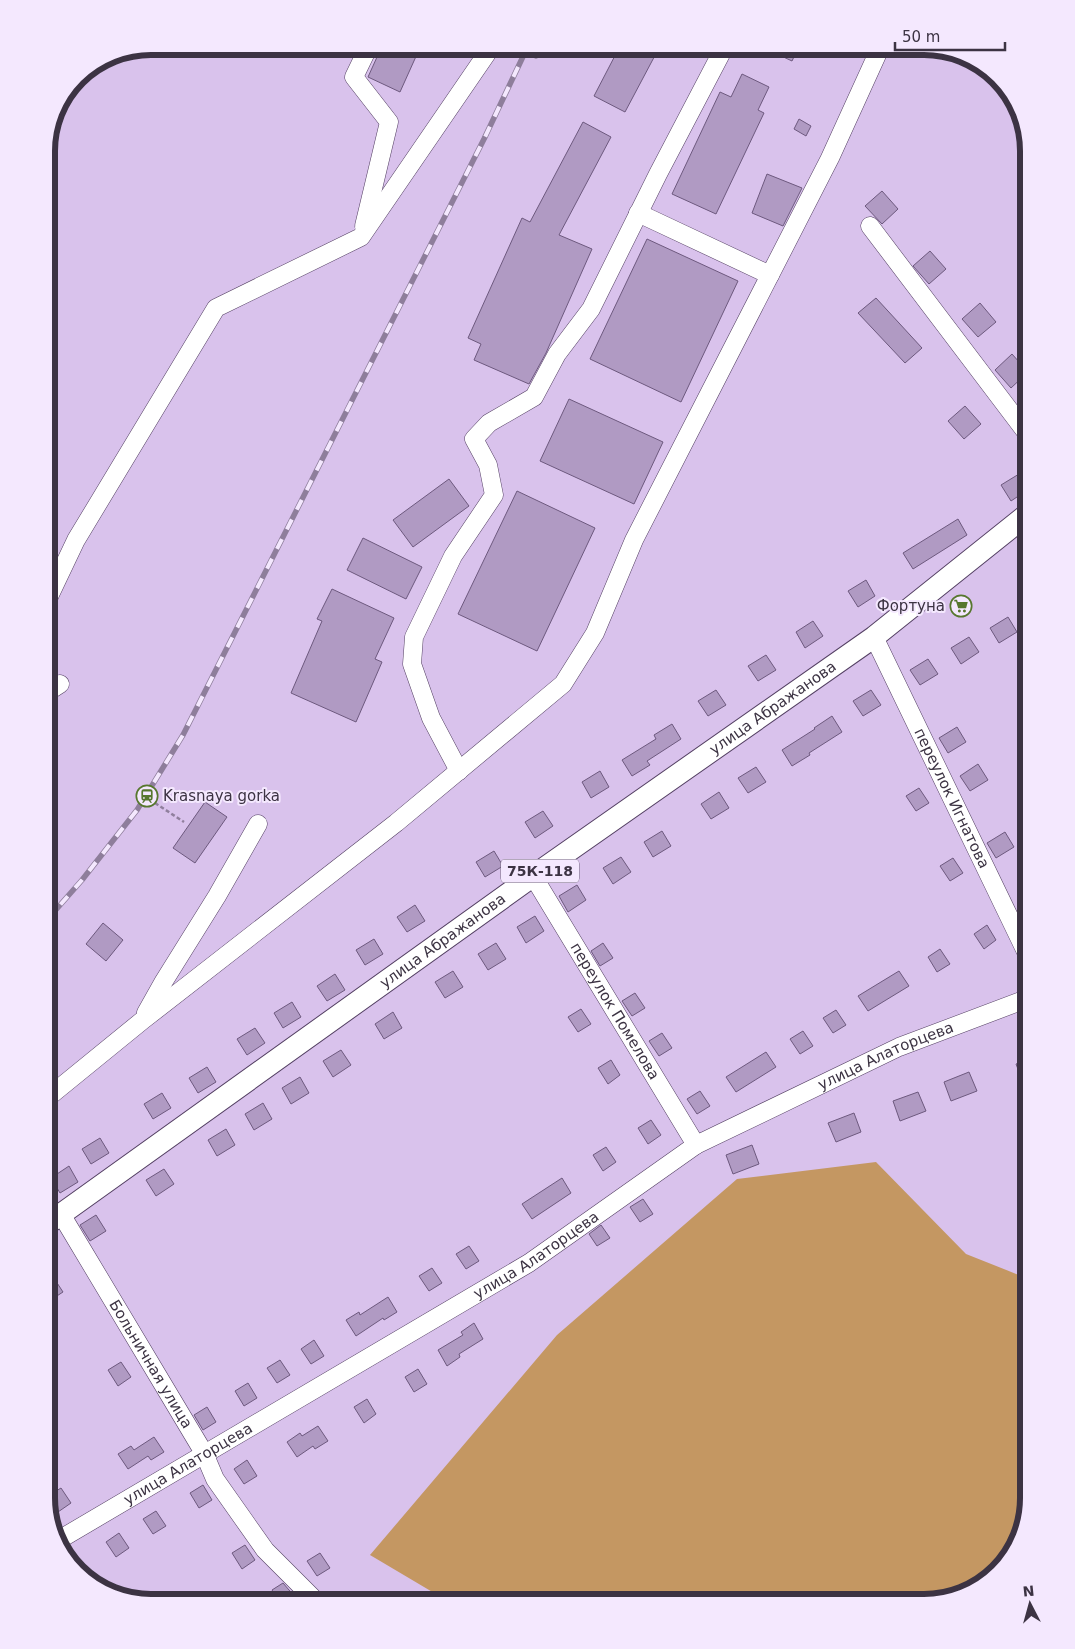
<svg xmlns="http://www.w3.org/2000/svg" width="1075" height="1649" font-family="'DejaVu Sans',sans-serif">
<rect width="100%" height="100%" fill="#d9c2ec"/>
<polygon fill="#c49762" points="876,1162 966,1254 1029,1279 1029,1498 1011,1556 970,1592 923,1603 451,1603 370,1555 557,1335 737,1179"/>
<g fill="#b09ac3" stroke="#6d597e">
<polygon points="382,46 406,46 418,52 400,92 368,77"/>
<polygon points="620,46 660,46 625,112 594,96"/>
<polygon points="760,46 799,46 792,61"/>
<polygon points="742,74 769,87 758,110 764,113 716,214 672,194 720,92 731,97"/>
<polygon points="799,119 811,126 806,136 794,129"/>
<polygon points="583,122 611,137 559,235 592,249 546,353 529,384 474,360 481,344 468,338 522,218 530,222"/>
<polygon points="767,174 802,188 783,226 752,213"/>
<polygon points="882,191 898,209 882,224 865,206"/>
<polygon points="647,239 738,281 681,402 590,359"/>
<polygon points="930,251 946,269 929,284 913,266"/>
<polygon points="876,298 922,348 905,363 858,313"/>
<polygon points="980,303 996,322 978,337 962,319"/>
<polygon points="1012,354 1028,372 1011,388 995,370"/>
<polygon points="569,399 663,442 634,504 540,461"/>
<polygon points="965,406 981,424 964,439 948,421"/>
<polygon points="1019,474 1029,489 1011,501 1001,485"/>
<polygon points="449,479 469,506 413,547 393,520"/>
<polygon points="517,491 595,528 537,651 458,614"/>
<polygon points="958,519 967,535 913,569 903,553"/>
<polygon points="363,538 422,567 406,599 347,570"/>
<polygon points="866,580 875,596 858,607 848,591"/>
<polygon points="332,589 394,618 375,659 382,662 356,722 291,693 322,621 317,619"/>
<polygon points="1008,617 1017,632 999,643 990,628"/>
<polygon points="813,621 823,636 805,648 796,632"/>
<polygon points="969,637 979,652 961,664 951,648"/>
<polygon points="766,655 776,670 758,681 748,666"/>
<polygon points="928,659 938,674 920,685 910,670"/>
<polygon points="716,690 726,705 708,716 698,701"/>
<polygon points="871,690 881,705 863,716 853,701"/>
<polygon points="832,716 842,732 809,753 810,755 792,766 782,750 815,729 814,728"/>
<polygon points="672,724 681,739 647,761 650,765 632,776 622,760 656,739 654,735"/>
<polygon points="957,727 966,742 948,753 939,738"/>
<polygon points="978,764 988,780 970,791 960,776"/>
<polygon points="756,767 766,782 748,793 738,778"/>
<polygon points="600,771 609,787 591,798 582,782"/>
<polygon points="919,788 929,803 916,811 906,796"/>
<polygon points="719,792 729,808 711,819 701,804"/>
<polygon points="205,802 227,817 195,863 173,848"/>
<polygon points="543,811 553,826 535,838 525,822"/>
<polygon points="662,831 671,846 653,857 644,842"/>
<polygon points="1005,832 1014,847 996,858 987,843"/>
<polygon points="494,851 503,866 485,877 476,862"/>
<polygon points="621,857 631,872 613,884 603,868"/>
<polygon points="953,858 963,873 950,881 940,866"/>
<polygon points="577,885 586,900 568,912 559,896"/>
<polygon points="415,905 425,921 407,932 397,917"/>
<polygon points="535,916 544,931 526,943 517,927"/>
<polygon points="103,923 123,940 106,961 86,944"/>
<polygon points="987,925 996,940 984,949 974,934"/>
<polygon points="374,939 383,954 365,965 356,950"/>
<polygon points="496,943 506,959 488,970 478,954"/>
<polygon points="603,943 613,958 600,966 591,951"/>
<polygon points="940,949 950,964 937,972 928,957"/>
<polygon points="453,971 463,987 445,998 435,982"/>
<polygon points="899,971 909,986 868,1011 858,996"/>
<polygon points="335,974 345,990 327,1001 317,986"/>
<polygon points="635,993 645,1008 632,1016 622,1001"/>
<polygon points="292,1002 301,1017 283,1028 274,1013"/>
<polygon points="581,1009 591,1024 578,1032 568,1017"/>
<polygon points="836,1010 846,1025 833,1033 823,1018"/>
<polygon points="393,1012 402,1028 384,1039 375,1024"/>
<polygon points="255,1028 265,1043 247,1055 237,1039"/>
<polygon points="803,1031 813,1046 800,1054 790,1039"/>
<polygon points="662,1033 672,1048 659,1056 649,1041"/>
<polygon points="341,1050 351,1065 333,1077 323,1061"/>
<polygon points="766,1052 776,1067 736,1092 726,1077"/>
<polygon points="1029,1059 1029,1095 1028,1095 1016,1064"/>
<polygon points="611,1060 620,1075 608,1084 598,1068"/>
<polygon points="207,1067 216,1082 198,1093 189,1078"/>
<polygon points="969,1072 977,1091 951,1101 944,1082"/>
<polygon points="300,1077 309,1093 291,1104 282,1088"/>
<polygon points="700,1091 710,1106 697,1114 687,1099"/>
<polygon points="918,1092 926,1111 900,1121 893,1101"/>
<polygon points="162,1093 171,1108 153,1119 144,1104"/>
<polygon points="263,1103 272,1119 254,1130 245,1114"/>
<polygon points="854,1113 861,1132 836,1142 828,1123"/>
<polygon points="651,1120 661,1135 648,1144 638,1128"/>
<polygon points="226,1129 235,1145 217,1156 208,1140"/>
<polygon points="100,1138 109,1153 91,1164 82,1149"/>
<polygon points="752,1145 759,1164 733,1174 726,1155"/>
<polygon points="606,1147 616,1162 603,1171 593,1155"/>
<polygon points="69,1166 78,1182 60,1193 51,1178"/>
<polygon points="164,1169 174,1184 156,1196 146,1180"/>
<polygon points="562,1178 571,1193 532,1219 522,1204"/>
<polygon points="643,1199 653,1214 640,1222 630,1207"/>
<polygon points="96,1215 106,1231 90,1241 80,1225"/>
<polygon points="601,1225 610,1238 597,1246 589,1234"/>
<polygon points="469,1246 479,1261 466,1269 456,1254"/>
<polygon points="46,1266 63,1292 46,1303"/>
<polygon points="432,1268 442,1283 429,1291 419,1276"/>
<polygon points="388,1297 397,1312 384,1320 383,1318 356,1336 346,1320 359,1312 360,1315"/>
<polygon points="474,1323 483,1339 459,1354 460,1357 447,1366 438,1350 463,1335 461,1332"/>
<polygon points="314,1340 324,1356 311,1364 301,1349"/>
<polygon points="280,1360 290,1375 277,1383 267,1368"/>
<polygon points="121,1362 131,1377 118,1386 108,1370"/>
<polygon points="418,1369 427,1384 414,1392 405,1377"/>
<polygon points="248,1383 257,1398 244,1406 235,1391"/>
<polygon points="367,1399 376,1414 364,1423 354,1407"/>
<polygon points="207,1407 216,1422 203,1430 194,1415"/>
<polygon points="318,1426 328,1441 315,1449 313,1446 297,1457 287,1442 300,1433 302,1436"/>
<polygon points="154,1437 164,1452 151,1460 148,1456 128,1469 118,1454 131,1446 134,1450"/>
<polygon points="247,1460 257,1476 244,1484 234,1469"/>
<polygon points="203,1485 212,1500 199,1508 190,1493"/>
<polygon points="61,1488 71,1503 58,1512 48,1496"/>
<polygon points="156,1511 166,1526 153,1534 143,1519"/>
<polygon points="119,1533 129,1548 116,1557 106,1542"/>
<polygon points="245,1545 255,1560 242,1569 232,1553"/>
<polygon points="320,1553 330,1568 317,1576 307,1561"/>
<polygon points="283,1583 295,1597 286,1603 280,1603 272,1590"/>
</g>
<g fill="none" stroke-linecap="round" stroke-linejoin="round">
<g stroke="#544063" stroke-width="19">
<g id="minor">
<polyline points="638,213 770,275"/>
<polyline points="364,226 389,122 354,77 369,46"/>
<polyline points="870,226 1029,436"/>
<polyline points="46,603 76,540 216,308 361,237 492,46"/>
<path id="s1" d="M874,637L1029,958"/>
<polyline points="46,693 60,684"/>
<polyline points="459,771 431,718 412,664 414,637 453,556 494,495 488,465 474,439 489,423 534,397 557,354 591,309 658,174 725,46"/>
<path id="s2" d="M533,876L696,1145"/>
<polyline points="146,1013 164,981 217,896 258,824"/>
<polyline points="46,1099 143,1020 396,823 563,684 595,633 634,540 830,158 881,46"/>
<path id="s3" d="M61,1214L204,1453L215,1479L265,1550L318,1603"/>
<path id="s4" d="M57,1541L529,1263L696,1145L899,1047L1029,998"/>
</g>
</g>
<g stroke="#544063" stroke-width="23">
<g id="major">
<path id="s5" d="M46,1225L533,876L874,637L1029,513"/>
</g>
</g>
<polyline stroke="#907f9d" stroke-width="2.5" stroke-dasharray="4 2.5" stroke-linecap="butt" points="155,803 184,822"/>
<use href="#minor" stroke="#fff" stroke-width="18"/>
<use href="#major" stroke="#fff" stroke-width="21"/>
<g stroke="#8e7e9b" stroke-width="5.5">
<g id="rail">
<polyline points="536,56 540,46"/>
<polyline points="46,921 82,880 137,810 183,735 484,139 528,46"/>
</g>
</g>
<use href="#rail" stroke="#f4e8fe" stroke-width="4" stroke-dasharray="11" stroke-linecap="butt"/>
</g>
<defs>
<g id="supermarket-ring" transform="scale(1.125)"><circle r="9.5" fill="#f4e8fe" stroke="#57772e" stroke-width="1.5"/><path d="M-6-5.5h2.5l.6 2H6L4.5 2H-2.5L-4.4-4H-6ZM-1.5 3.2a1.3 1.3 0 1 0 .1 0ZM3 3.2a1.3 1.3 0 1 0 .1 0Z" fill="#57772e"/></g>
<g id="station-ring" transform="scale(1.125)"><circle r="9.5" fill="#f4e8fe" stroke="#57772e" stroke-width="1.5"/><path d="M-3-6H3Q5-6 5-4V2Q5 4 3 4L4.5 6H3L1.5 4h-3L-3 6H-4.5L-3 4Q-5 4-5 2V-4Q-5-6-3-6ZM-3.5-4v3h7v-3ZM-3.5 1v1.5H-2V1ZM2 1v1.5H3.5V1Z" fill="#57772e"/></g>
</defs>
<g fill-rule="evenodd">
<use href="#supermarket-ring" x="961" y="606"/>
<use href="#station-ring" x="147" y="796"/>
</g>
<g text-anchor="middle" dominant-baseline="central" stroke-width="4" stroke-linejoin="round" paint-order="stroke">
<rect fill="#f4e8fe" stroke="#73697b" stroke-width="1" x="501" y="859.5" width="78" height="23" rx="4"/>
<g font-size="14" font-weight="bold" fill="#3c3343">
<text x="540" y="871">75К-118</text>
</g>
<g font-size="15" fill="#3c3343" stroke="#f4e8fe" text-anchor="end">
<text x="945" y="606">Фортуна</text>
<text x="163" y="796" text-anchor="start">Krasnaya gorka</text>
</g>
<g font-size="15" fill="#3c3343" stroke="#f4e8fe">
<text stroke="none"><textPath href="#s5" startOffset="892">улица Абражанова</textPath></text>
<text stroke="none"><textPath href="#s1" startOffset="179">переулок Игнатова</textPath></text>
<text stroke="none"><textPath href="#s5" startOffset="488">улица Абражанова</textPath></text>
<text stroke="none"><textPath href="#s2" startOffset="158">переулок Помелова</textPath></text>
<text stroke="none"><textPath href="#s4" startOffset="962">улица Алаторцева</textPath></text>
<text stroke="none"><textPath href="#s4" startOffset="558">улица Алаторцева</textPath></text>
<text stroke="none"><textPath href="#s3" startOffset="175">Больничная улица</textPath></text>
<text stroke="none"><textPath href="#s4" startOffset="152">улица Алаторцева</textPath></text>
</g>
</g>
<path d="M0 0H1075V1649H0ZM151 55H924A96 96 0 0 1 1020 151V1498A96 96 0 0 1 924 1594H151A96 96 0 0 1 55 1498V151A96 96 0 0 1 151 55Z" fill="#f4e8fe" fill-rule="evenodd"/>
<path fill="none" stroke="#3c3343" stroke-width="6" d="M151 55H924A96 96 0 0 1 1020 151V1498A96 96 0 0 1 924 1594H151A96 96 0 0 1 55 1498V151A96 96 0 0 1 151 55Z"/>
<g transform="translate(1030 1604) rotate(354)" stroke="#f4e8fe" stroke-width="4" paint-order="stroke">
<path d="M0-4L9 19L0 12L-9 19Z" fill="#3c3343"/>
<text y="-8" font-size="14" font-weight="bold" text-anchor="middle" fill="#3c3343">N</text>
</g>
<path d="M895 42v8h110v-8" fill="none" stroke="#3c3343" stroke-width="2.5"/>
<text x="902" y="42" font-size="15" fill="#3c3343" stroke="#f4e8fe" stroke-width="4" paint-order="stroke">50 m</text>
</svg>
